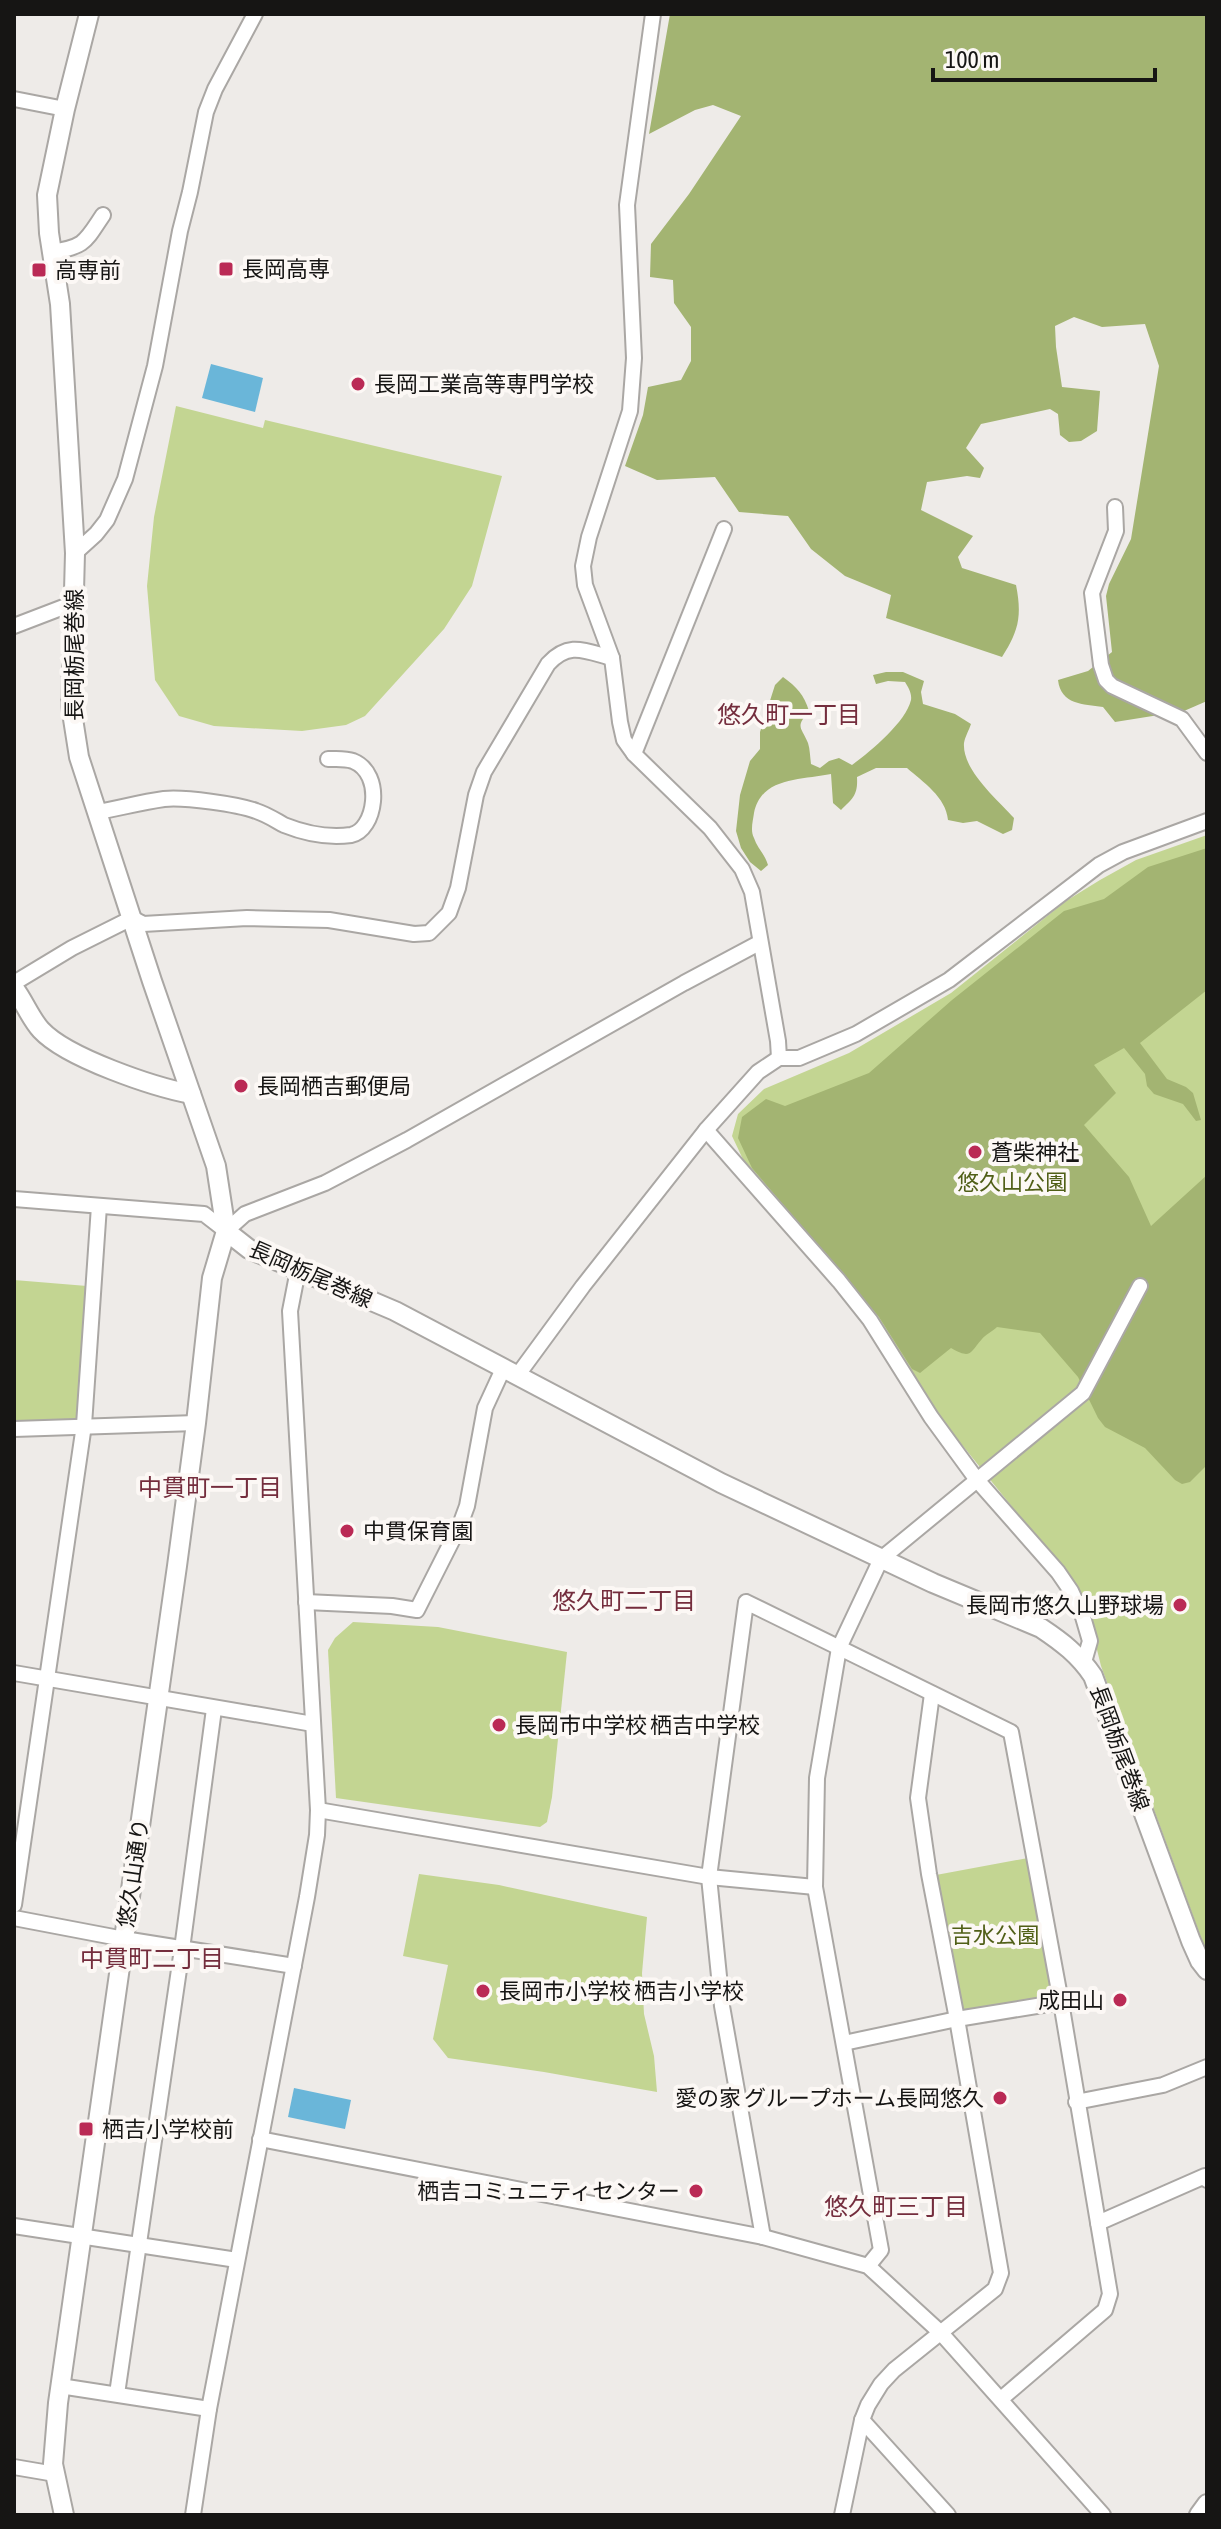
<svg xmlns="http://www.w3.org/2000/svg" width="1221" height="2529" font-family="'Asap Condensed','Noto Sans JP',sans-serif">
<rect width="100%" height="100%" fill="#eeebe8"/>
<g fill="#c3d592">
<polygon points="176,406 263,428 265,420 502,476 472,586 444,629 365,716 346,725 302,731 214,726 179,716 155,680 147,586 154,517"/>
<polygon points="1207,835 1207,1954 1101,1666 1088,1613 1055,1560 946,1425 874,1318 748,1170 732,1136 738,1114 764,1089 849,1053 951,993 1066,901 1100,880 1136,860"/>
<polygon points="14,1280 87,1286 78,1419 14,1423"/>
<polygon points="353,1622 438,1627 567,1652 552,1797 547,1822 540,1827 336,1798 328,1650 335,1638"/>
<polygon points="1028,1858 1053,1996 962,2012 936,1875"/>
<polygon points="419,1874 499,1885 647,1917 642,1973 644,2014 654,2056 657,2092 544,2072 448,2058 433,2039 448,1965 403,1956"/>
</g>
<g fill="#a3b472">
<path d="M670,14H1207V701L1184,711L1115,722L1103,707C1083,704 1061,705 1058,680L1088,671L1112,652L1106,596L1109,584L1131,539L1159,366L1145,324L1102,327L1074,317L1055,326L1056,347L1062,387L1100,391L1097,431L1081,441L1069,442L1060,435L1058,414L1050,409L981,424L966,448L984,468L980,478L967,476L927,482L921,510L973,536L958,557L962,568L1016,585C1022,615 1019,631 1002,657L886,618L891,595L845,576L811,549L788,516L739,512L715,477L657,480L625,466L643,415L648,387L681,380L691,361V327L674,303L673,280L650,277L651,244L689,194L741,116L713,105L695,110L649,134Z"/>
<path d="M886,672H903L924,681L921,692L923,704L955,714L971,724C969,730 965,737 964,743C962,770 997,799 1014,818L1012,830L1003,834L977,821L963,823L948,820C946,797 923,782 907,768H876L857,777C858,795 853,798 841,810L833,803L831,774C801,780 761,777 754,813C753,821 750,830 754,838C757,848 765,854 768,865L761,871L750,862L741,848L736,831L740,795L750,761L760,749V732L775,685L783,677C797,687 804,695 809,711C795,728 801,726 808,743C810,749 810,757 811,764L820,768L829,761L839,758L852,765C870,752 906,722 911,700C912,693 908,687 905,682L888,681L876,684L873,675Z"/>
<path d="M1207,848V990L1140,1043L1167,1079L1186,1087L1193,1093L1201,1120L1196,1121L1183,1104L1154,1094L1147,1086L1145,1074L1124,1048L1094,1065L1116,1093L1084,1125L1129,1177L1151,1226L1207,1175V1465L1190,1482L1182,1484L1175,1480L1145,1448L1105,1427L1098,1418L1078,1377L1040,1333L997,1327C993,1331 985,1335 982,1339C969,1354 971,1359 951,1348L920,1373L912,1369L879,1317L752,1168L738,1138L742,1117L766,1099L785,1106L869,1073L952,1000L1064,911L1104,899L1148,867Z"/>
</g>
<g fill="#6ab6d9">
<polygon points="211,364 263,378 255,412 202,398"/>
<polygon points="294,2088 351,2100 345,2129 288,2117"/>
</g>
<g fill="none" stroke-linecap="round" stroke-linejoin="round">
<g stroke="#aaa7a4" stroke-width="18">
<g id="minor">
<polyline points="653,14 627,205 634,358 630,411 589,537 583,566 585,585 612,658 620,722 624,740 634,754 710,828 742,869 752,892 778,1041 779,1058"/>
<polyline points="14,99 65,109"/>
<path d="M51,252C85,247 85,242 103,215"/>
<polyline points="1115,507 1116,531 1092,593 1101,665 1106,680 1112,686 1182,719 1207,753"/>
<polyline points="75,553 96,534 107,520 125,479 155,366 180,231 190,192 206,112 215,89 255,14"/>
<polyline points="14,626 74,603"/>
<polyline points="634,754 724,529"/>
<path d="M98,812C120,808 142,802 164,799C185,797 237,804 256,811C266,814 275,820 284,825C304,833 329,838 351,835C375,831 385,774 353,761C345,758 336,759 328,759"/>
<path d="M14,983L72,948L132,918L143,924L247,918L329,920L414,934L429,933L449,913L458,888L476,795L484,772L548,664C569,641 585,651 612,658"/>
<polyline points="706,1130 839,1281 870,1320 931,1417 977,1480 1058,1572 1071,1591 1083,1617 1090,1641 1084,1662"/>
<polyline points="14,1199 204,1214 226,1231 245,1214 325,1183 407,1140 684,983 759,943"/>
<polyline points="517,1376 583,1286 706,1130 758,1072 779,1058 799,1058 856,1034 949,980 1099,865 1123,852 1207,821"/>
<polyline points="14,1429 196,1423"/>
<polyline points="306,1602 392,1606 417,1610 460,1525 467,1506 485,1408 503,1369"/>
<polyline points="14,1673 313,1724"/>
<polyline points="318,1810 709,1877 815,1887"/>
<polyline points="14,1905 84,1425 99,1206"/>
<polyline points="14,1918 124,1939 294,1966"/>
<polyline points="844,2043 957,2019 1061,2002"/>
<polyline points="1076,2102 1163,2085 1207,2067"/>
<polyline points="260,2139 763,2237 868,2266 941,2333 1103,2515"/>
<polyline points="1098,2223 1205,2176 1207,2180"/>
<polyline points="14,2226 237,2260"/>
<polyline points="763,2237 722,2006 709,1877 746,1602 1011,1732 1061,2002 1110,2294 1105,2310 1001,2399"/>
<polyline points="868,2266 881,2250 815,1887 817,1778 839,1648 881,1559 1083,1393 1140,1286"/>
<polyline points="60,2386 209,2409"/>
<polyline points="117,2394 182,1949 214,1709"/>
<polyline points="862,2420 948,2515"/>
<polyline points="14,2467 55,2474"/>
<polyline points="193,2515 209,2409 307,1897 317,1835 318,1810 290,1311 298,1270"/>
<polyline points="842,2515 862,2420 868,2405 881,2384 894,2370 995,2289 1001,2273 957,2019 929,1874 918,1798 932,1694"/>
</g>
</g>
<g stroke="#aaa7a4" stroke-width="22">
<g id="major">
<path d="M89,14L65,109L47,195L49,233L60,304L75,553L71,706L79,757L152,981L216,1166L226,1231L249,1249L395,1311L721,1483L933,1583L1041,1628C1062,1642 1079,1655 1093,1676L1191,1941L1200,1961L1207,1970"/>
<path d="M14,988C24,1001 30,1018 41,1030C67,1058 154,1087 191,1094"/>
<polyline points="64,2515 53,2464 58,2403 177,1566 196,1423 212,1278 226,1231"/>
<polyline points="1199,2515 1207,2504"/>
</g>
</g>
<use href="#minor" stroke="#fff" stroke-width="14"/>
<use href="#major" stroke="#fff" stroke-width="18"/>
</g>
<g fill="#ba2a55" stroke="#fcf8f5" stroke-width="3">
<rect x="218" y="261" width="16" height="16" rx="4"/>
<rect x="31" y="262" width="16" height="16" rx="4"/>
<circle cx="358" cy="384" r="8"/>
<circle cx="241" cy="1086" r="8"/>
<circle cx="975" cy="1152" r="8"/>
<circle cx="347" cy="1531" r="8"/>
<circle cx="1180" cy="1605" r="8"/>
<circle cx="499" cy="1725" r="8"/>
<circle cx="483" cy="1991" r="8"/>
<circle cx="1120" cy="2000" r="8"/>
<circle cx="1000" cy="2098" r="8"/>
<rect x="78" y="2121" width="16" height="16" rx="4"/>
<circle cx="696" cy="2191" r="8"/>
</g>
<g text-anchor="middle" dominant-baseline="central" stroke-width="8" stroke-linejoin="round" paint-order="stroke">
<g font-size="22" fill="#161514" stroke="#fcf8f5" text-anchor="start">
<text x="242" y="269">長岡高専</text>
<text x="55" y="270">高専前</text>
<text x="374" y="384">長岡工業高等専門学校</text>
<text x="257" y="1086">長岡栖吉郵便局</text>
<text x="991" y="1152">蒼柴神社</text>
<text x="363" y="1531">中貫保育園</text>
<text x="1164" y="1605" text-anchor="end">長岡市悠久山野球場</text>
<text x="515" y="1725">長岡市中学校 栖吉中学校</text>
<text x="499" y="1991">長岡市小学校 栖吉小学校</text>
<text x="1104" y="2000" text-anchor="end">成田山</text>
<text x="984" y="2098" text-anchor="end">愛の家 グループホーム長岡悠久</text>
<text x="102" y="2129">栖吉小学校前</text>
<text x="680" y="2191" text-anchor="end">栖吉コミュニティセンター</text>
</g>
<g font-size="22" fill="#161514" stroke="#fcf8f5">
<text transform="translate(74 655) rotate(-90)">長岡栃尾巻線</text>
<text transform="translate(311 1274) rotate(24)">長岡栃尾巻線</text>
<text transform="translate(1120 1748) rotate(70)">長岡栃尾巻線</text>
<text transform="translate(133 1873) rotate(-82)">悠久山通り</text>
</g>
<g font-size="22" fill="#505f17" stroke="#fcf8f5">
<text x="1012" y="1182">悠久山公園</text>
<text x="995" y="1935">吉水公園</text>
</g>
<g font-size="24" fill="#742d3d" stroke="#fcf8f5">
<text x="789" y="714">悠久町一丁目</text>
<text x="210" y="1487">中貫町一丁目</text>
<text x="624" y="1600">悠久町二丁目</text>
<text x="152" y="1958">中貫町二丁目</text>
<text x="896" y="2206">悠久町三丁目</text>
</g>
</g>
<rect width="1221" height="2529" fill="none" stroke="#161514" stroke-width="32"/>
<path d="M933 68v12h222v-12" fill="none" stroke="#161514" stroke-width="4"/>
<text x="945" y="68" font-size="24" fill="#161514" stroke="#fcf8f5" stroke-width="6" paint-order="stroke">100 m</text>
</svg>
